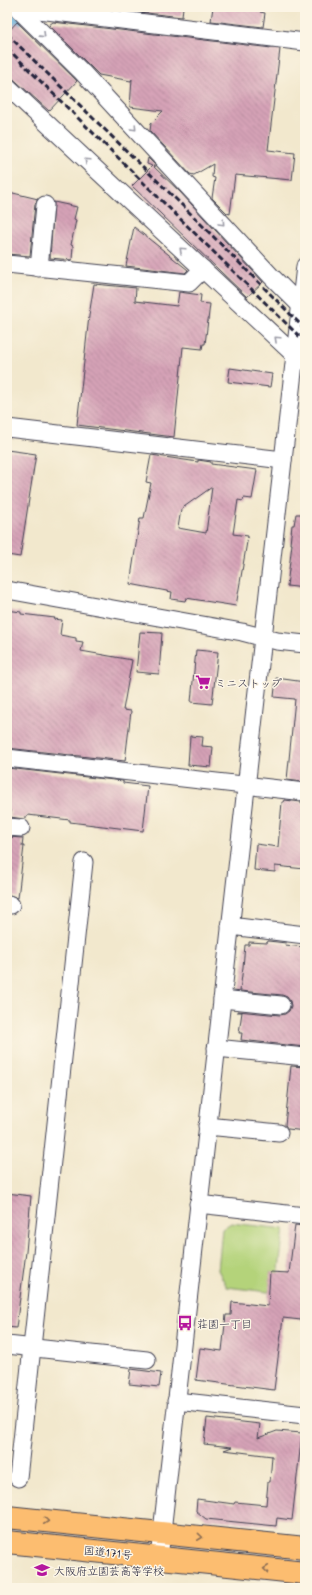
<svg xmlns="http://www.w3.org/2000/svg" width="312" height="1595" font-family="Mali,'Klee One',sans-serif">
<defs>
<pattern id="building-back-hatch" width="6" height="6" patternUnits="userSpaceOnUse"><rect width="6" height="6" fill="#d6a3b7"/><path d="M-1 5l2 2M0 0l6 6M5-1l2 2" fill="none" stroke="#ad8496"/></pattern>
</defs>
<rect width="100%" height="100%" fill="#fcf5e5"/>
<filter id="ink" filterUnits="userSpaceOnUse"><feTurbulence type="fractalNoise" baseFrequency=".025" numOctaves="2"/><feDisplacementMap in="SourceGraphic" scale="8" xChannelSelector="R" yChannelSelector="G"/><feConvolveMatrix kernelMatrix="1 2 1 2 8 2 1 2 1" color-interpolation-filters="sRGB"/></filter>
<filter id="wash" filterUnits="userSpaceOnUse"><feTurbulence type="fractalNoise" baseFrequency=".012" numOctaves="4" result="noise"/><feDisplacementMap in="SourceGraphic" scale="16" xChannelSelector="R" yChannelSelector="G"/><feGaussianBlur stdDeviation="0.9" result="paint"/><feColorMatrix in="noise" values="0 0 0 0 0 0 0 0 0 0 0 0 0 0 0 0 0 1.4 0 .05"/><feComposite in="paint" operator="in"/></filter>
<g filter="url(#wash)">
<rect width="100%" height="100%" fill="#f2e8cd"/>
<polygon fill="#b4d37a" stroke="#6b7a5a" points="231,1223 284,1229 276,1293 227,1287 218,1270 222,1229"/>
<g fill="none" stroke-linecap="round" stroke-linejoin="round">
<polyline stroke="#63addb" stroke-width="32" points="7,17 13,7"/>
</g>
<g id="blocks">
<g fill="url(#building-back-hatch)" fill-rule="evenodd">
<polygon points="111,7 183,7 182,17 111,9"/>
<polygon points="213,7 261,7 260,12 265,13 263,27 211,21"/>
<polygon points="17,22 77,81 49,111 7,73 7,33"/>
<polygon points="53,22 280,49 268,150 295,153 292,180 235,175 230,214 227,213 212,198 215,178 212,177 213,164 194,175 190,174 150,131 151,123 163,111 130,107 132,79 131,81 99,75 49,25"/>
<polygon points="148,158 156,166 153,166 180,192 263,282 247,297 132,186 152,166 147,164"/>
<polygon points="13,193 38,199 35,204 30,256 7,254 7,194 12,194"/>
<polygon points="54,202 77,207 74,219 76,220 71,245 73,246 72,260 50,258"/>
<polygon points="134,227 188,270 185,273 126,266"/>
<polygon points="94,284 136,288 135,301 177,306 179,292 201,295 200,303 210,304 205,344 203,344 202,349 183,347 174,437 77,425 89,316"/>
<polygon points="230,368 272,374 270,387 228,382"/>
<polygon points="7,450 36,454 20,557 7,555"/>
<path d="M151,455L198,462V460L211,462V464L257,470L252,499L244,498L243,501L238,500L233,534L248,536L236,606L186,598L185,601L171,599L172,592L130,584L140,518H144L151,483L146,482ZM212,487L206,533L178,528L181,509Z"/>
<polygon points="296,514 305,514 305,588 287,586 292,544 290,544 292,525 294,525"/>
<polygon points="7,610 21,612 21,614 55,618 54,619 62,620 60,635 76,638 76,641 83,642 81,651 132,660 123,710 131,711 125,761 7,748"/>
<polygon points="140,632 162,633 159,674 136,672"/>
<polygon points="196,650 218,652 212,704 191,702"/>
<polygon points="276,678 305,682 305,766 303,782 287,780 295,699 274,697"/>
<polygon points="190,736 203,737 202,746 213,747 211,767 188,765"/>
<polygon points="7,768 123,781 123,783 148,786 143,831 70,822 70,820 28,815 27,817 25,817 24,819 10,817 11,811 7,811"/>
<polygon points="285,800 301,802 301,804 305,805 305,869 275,866 275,872 254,870 256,844 278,847 282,802 284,802"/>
<polygon points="8,837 23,838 22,846 24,846 18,898 7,894"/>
<polygon points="268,941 286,943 285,945 305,947 305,1047 241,1040 242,1033 239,1033 242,1012 237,1012 237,1011 280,1015 285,1014 289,1011 291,1006 290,1001 287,997 282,995 240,991 243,967 245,945 249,945 249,942 267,943"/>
<polygon points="291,1066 305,1067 305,1131 288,1129 285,1125"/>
<polygon points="7,1193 31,1196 26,1252 16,1328 7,1327"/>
<polygon points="295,1225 305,1226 305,1297 303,1297 301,1320 283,1318 274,1390 196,1380 200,1348 222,1351 226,1315 231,1315 232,1302 268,1306 270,1272 289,1273"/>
<polygon points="131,1369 161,1373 159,1387 129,1384"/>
<polygon points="207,1418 260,1424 258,1438 277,1431 302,1433 292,1520 277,1518 276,1526 206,1519 196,1511 197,1499 234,1504 235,1502 266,1505 268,1482 270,1482 272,1456 224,1450 232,1447 204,1444"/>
</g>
</g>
</g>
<g filter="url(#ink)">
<use href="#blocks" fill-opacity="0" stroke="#414051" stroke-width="1"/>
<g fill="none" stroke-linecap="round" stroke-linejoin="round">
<g stroke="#414051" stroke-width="19">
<g id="minor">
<polyline points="16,7 82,72 271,276 305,310"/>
<polyline points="30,9 305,42"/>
<polyline points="7,86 301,361"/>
<polyline points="7,264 189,283 203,269"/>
<polyline points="39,268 45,205"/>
<polyline points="7,428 283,460"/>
<polyline points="7,590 242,632 277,641 305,644"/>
<polyline points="7,758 305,792"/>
<polyline points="7,827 21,828"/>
<polyline points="7,904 11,905"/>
<polyline points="230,926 305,935"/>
<polyline points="222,999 281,1005"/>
<polyline points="216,1048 305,1057"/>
<polyline points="207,1126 279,1133"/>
<polyline points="198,1204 305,1216"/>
<polyline points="7,1345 147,1360"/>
<polyline points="176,1401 305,1415"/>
<polyline points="18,1478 84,862"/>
<polyline points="159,1558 305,266"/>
</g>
</g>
<g stroke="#414051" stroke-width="24">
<g id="highway">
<polyline points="7,1517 305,1548"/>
<polyline points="7,1542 305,1573"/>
</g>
</g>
<use href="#minor" stroke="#fff" stroke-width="17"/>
<use href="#highway" stroke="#fcbd6f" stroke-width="22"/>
<g stroke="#22223b" stroke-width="3" stroke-dasharray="6 3" stroke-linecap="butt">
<polyline points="7,34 183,206 305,329"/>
<polyline points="7,48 305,342"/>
</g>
</g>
<defs><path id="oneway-chevron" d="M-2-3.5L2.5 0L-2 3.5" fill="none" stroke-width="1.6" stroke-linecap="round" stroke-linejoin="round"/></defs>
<g stroke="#9c9ca7">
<use href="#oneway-chevron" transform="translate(43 35) rotate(44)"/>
<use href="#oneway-chevron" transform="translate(134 128) rotate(47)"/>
<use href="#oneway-chevron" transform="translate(87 161) rotate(-137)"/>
<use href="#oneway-chevron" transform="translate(222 223) rotate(47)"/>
<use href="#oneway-chevron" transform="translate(182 250) rotate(-137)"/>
<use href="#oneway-chevron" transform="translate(277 339) rotate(-137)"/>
</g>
<g stroke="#8f7055">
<use href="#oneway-chevron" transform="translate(46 1521) rotate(6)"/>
<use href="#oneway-chevron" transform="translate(200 1537) rotate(6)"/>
<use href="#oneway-chevron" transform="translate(266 1569) rotate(-174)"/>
</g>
</g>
<defs>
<g id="supermarket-bare" transform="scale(1.2)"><path d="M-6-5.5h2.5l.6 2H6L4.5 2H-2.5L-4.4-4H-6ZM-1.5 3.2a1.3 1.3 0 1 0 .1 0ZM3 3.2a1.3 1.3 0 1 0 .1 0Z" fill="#b5179e" stroke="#fcf5e5" stroke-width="2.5" paint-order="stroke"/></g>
<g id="bus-bare" transform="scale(1.2)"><path d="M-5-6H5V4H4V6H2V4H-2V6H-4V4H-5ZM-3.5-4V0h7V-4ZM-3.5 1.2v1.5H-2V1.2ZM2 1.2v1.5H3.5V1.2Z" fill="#b5179e" stroke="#fcf5e5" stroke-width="2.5" paint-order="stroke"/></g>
<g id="school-bare" transform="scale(1.2)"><path d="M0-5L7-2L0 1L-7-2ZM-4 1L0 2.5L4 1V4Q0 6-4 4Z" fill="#b5179e" stroke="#fcf5e5" stroke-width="2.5" paint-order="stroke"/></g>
</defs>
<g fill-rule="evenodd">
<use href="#supermarket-bare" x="203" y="682"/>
<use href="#bus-bare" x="185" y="1323"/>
<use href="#school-bare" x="42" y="1570"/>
</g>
<g text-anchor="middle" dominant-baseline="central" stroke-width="3" stroke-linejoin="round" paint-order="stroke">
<g font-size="11" fill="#22223b" stroke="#fcf5e5" text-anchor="start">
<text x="215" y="682">ミニストップ</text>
<text x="197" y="1323">荘園一丁目</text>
<text x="54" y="1570">大阪府立園芸高等学校</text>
</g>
<g font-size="11" fill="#22223b" stroke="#fcf5e5">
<text transform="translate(108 1552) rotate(6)">国道171号</text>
</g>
</g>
<rect width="312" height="1595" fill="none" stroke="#fcf5e5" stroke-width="24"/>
</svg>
